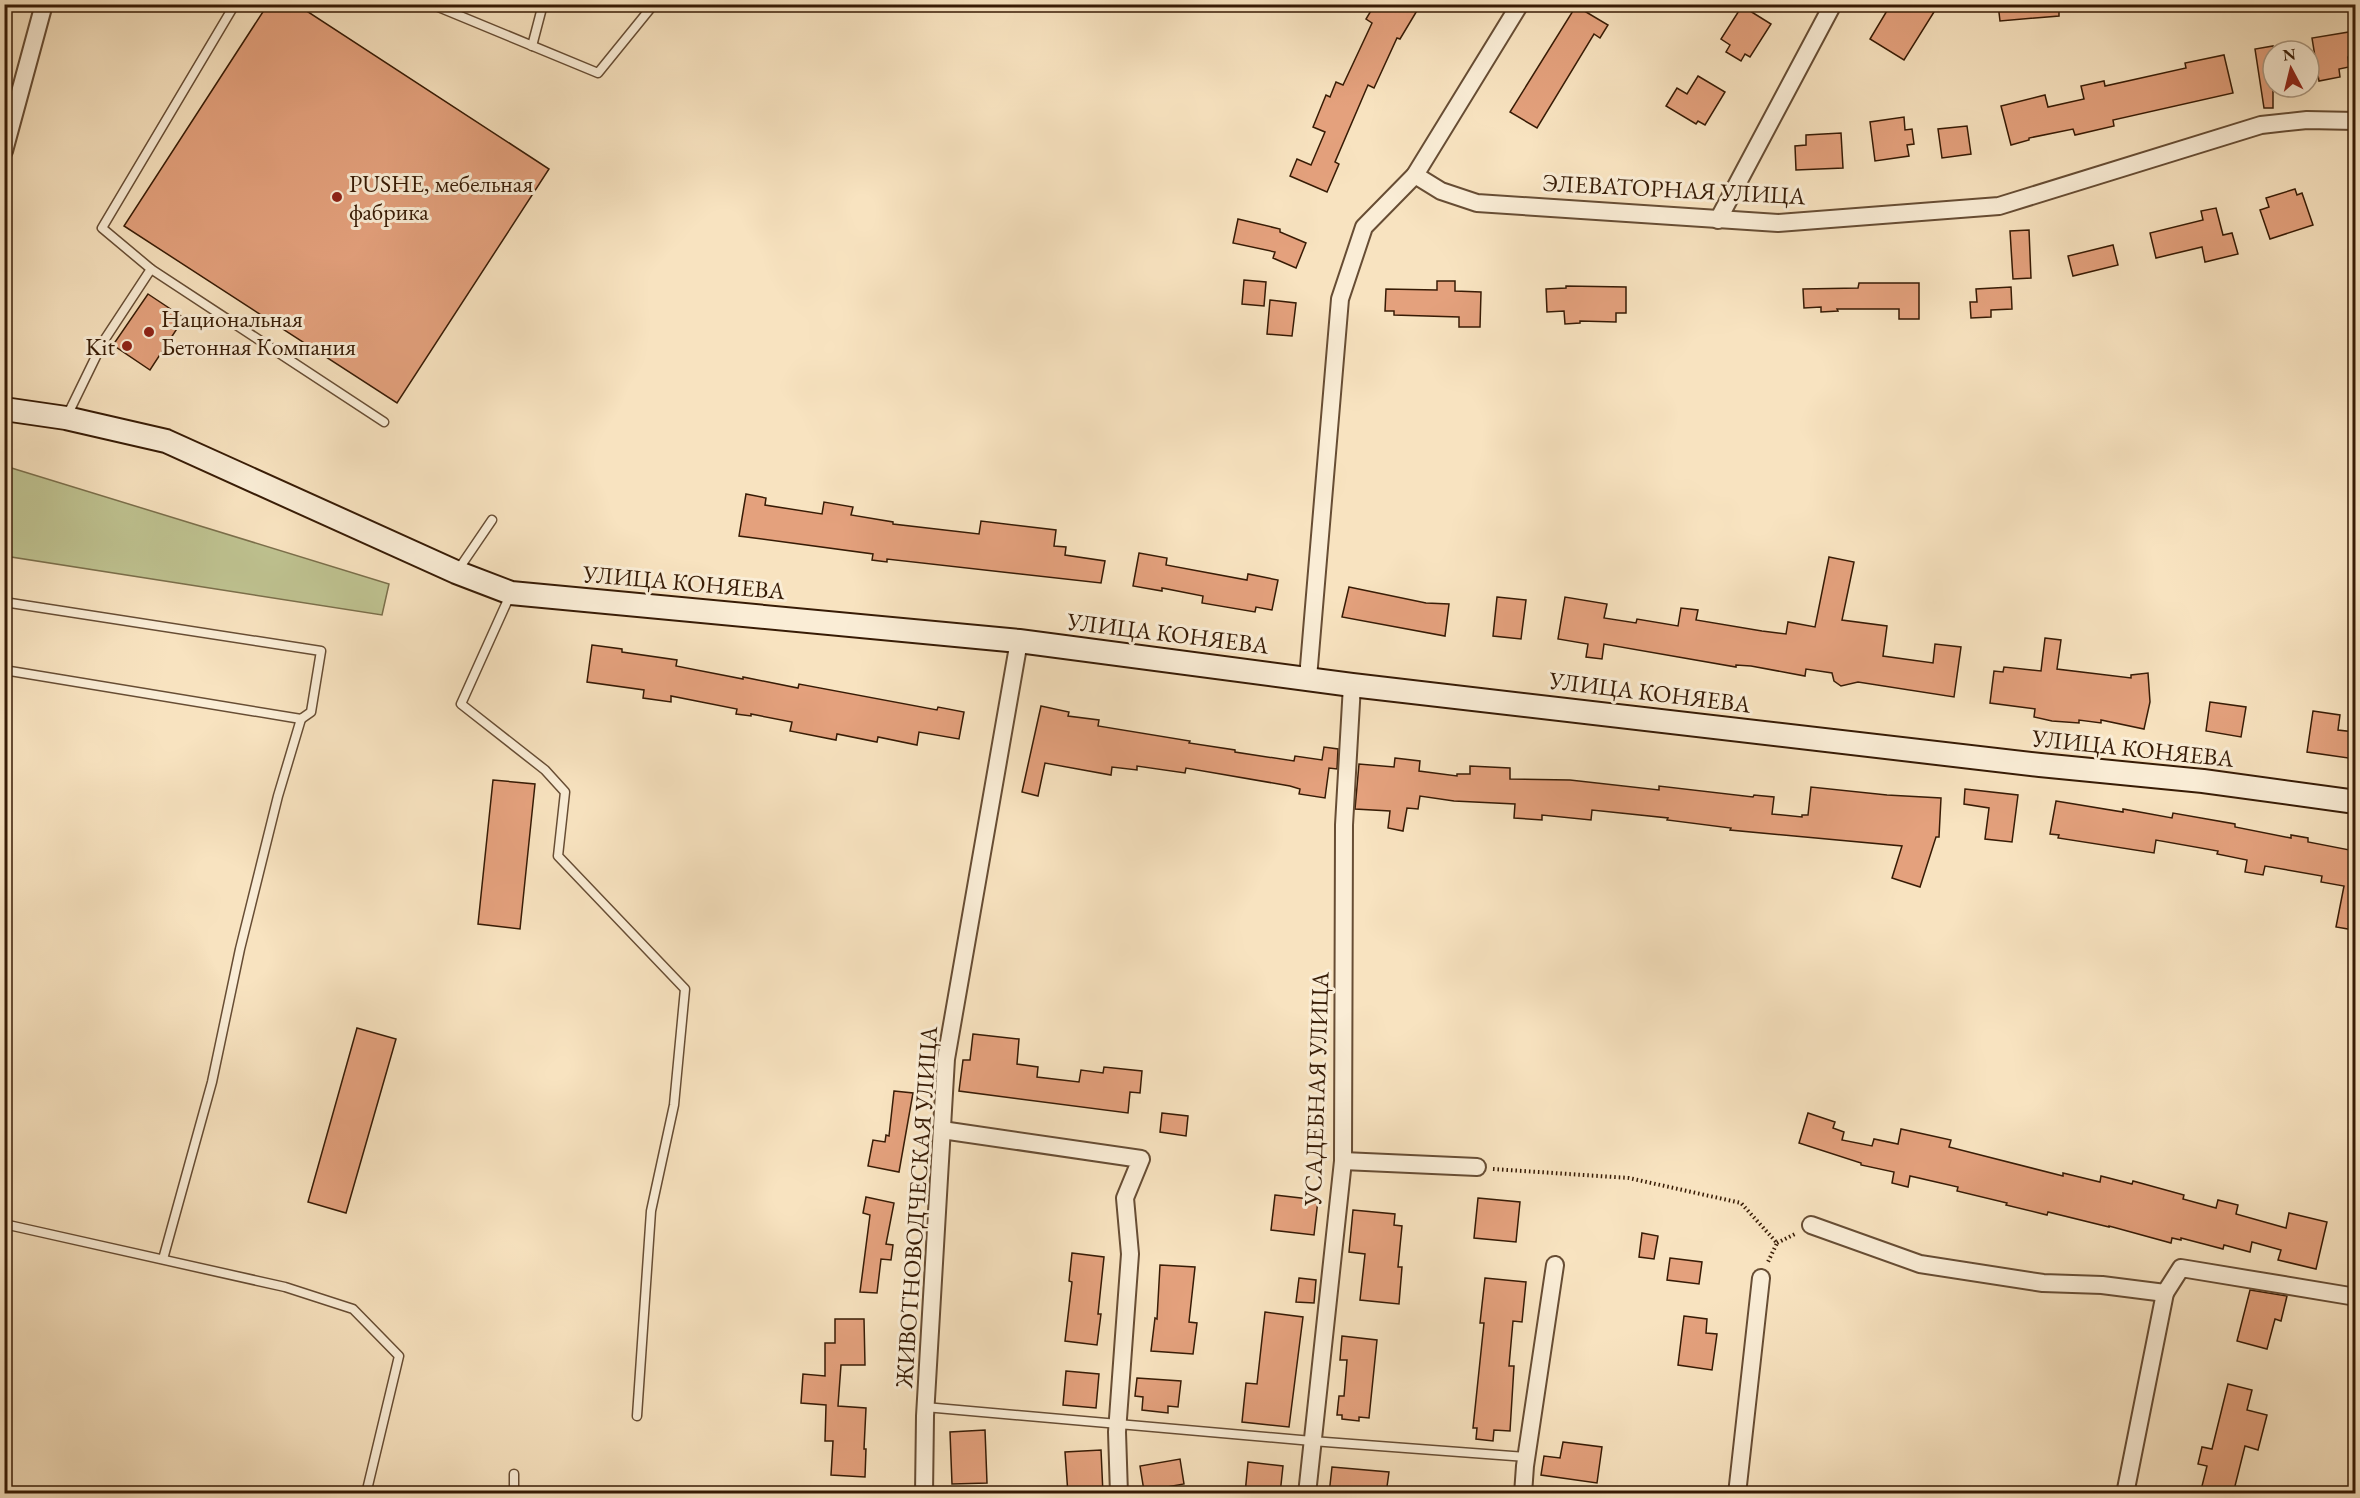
<svg xmlns="http://www.w3.org/2000/svg" width="2360" height="1498" font-family="'EB Garamond',serif">
<rect width="100%" height="100%" fill="#f8e3c0"/>
<filter id="stains"><feTurbulence type="fractalNoise" baseFrequency=".00333" numOctaves="4"/><feColorMatrix values="0 0 0 0 .2 0 0 0 0 .09 0 0 0 0 .02 0 0 0 .5 -.17"/></filter>
<radialGradient id="worn" r=".72"><stop offset=".6" stop-color="#630" stop-opacity="0"/><stop offset="1" stop-color="#630" stop-opacity=".3"/></radialGradient>
<polygon fill="#bfc391" stroke="#7b6f4b" stroke-width="1.5" points="5,466 389,584 382,615 5,556"/>
<g fill="#e4a17d" stroke="#371b05" stroke-width="1.5">
<polygon points="268,4 296,4 549,169 397,403 124,226"/>
<polygon points="1375,4 1421,4 1400,39 1397,38 1374,88 1368,85 1335,162 1339,164 1327,192 1290,176 1297,159 1311,165 1325,132 1313,127 1326,95 1330,97 1336,82 1343,85 1372,23 1366,19"/>
<polygon points="1891,4 1939,4 1904,60 1870,39"/>
<polygon points="1998,4 2059,4 2059,16 2000,21"/>
<polygon points="1576,6 1608,25 1600,38 1594,34 1537,128 1510,112"/>
<polygon points="1742,6 1771,24 1750,57 1745,54 1741,61 1726,52 1730,45 1721,39"/>
<polygon points="2355,31 2355,55 2348,57 2349,67 2339,69 2340,77 2319,81 2312,38"/>
<polygon points="2273,46 2273,108 2264,108 2255,49"/>
<polygon points="2224,55 2233,93 2113,120 2114,126 2075,135 2073,129 2029,138 2029,140 2011,145 2001,106 2045,95 2048,107 2084,99 2081,86 2104,81 2105,86 2186,68 2185,63"/>
<polygon points="1698,76 1725,92 1705,125 1698,121 1696,124 1666,106 1677,88 1687,94"/>
<polygon points="1904,117 1905,130 1912,129 1914,144 1907,145 1909,156 1875,161 1870,122"/>
<polygon points="1967,126 1971,154 1942,158 1938,129"/>
<polygon points="1841,133 1843,168 1796,170 1795,146 1806,145 1806,135"/>
<polygon points="2295,189 2297,195 2302,193 2313,225 2270,239 2260,210 2269,207 2266,198"/>
<polygon points="2216,208 2223,235 2232,233 2238,254 2205,262 2202,247 2156,258 2150,233 2203,220 2201,211"/>
<polygon points="1238,219 1280,229 1280,232 1306,243 1296,268 1273,258 1275,252 1233,243"/>
<polygon points="2029,230 2031,278 2013,279 2010,231"/>
<polygon points="2113,245 2118,265 2073,276 2068,256"/>
<polygon points="1244,280 1266,282 1264,306 1242,304"/>
<polygon points="1437,281 1455,281 1455,291 1481,292 1480,327 1459,327 1459,317 1394,315 1394,311 1385,311 1386,289 1437,290"/>
<polygon points="1859,283 1919,283 1919,319 1899,319 1899,309 1837,309 1838,311 1821,312 1821,307 1804,308 1803,289 1858,288"/>
<polygon points="1566,286 1626,287 1626,313 1616,313 1616,322 1580,321 1580,323 1565,324 1564,311 1547,312 1546,289 1566,288"/>
<polygon points="2011,287 2012,309 1991,310 1991,317 1971,318 1970,302 1977,302 1976,289"/>
<polygon points="148,294 184,318 150,370 113,345"/>
<polygon points="1270,300 1296,303 1292,336 1267,334"/>
<polygon points="746,494 766,498 765,505 822,514 824,502 853,507 851,515 893,522 893,524 979,534 981,521 1056,530 1054,546 1066,547 1065,555 1105,561 1101,583 887,559 887,562 872,560 873,554 739,536"/>
<polygon points="1139,553 1167,558 1166,565 1247,580 1248,574 1278,580 1272,610 1256,607 1255,612 1202,603 1203,596 1162,588 1162,591 1133,586"/>
<polygon points="1829,557 1854,562 1842,620 1887,626 1883,656 1933,663 1935,644 1961,647 1954,697 1858,682 1841,686 1834,681 1832,673 1806,669 1805,676 1751,666 1736,665 1736,667 1604,644 1602,659 1586,657 1588,644 1558,639 1565,597 1607,604 1604,618 1636,623 1637,619 1678,626 1681,608 1698,610 1696,620 1762,631 1786,634 1788,622 1815,627"/>
<polygon points="1349,587 1426,603 1449,604 1445,636 1342,617"/>
<polygon points="1497,597 1526,600 1521,639 1493,636"/>
<polygon points="2045,638 2061,640 2057,669 2131,678 2131,675 2148,673 2150,702 2144,729 2101,720 2101,723 2079,720 2079,723 2052,721 2034,717 2035,709 1990,703 1994,671 2003,672 2004,667 2041,671"/>
<polygon points="592,645 622,649 622,652 677,660 676,666 743,679 743,677 798,688 799,684 937,710 938,707 964,712 959,739 919,732 917,745 878,737 877,742 837,734 836,740 790,731 792,722 751,714 751,716 736,714 737,709 671,696 671,702 643,698 644,690 587,682"/>
<polygon points="2210,702 2246,707 2241,737 2206,731"/>
<polygon points="1041,706 1069,712 1068,716 1099,720 1098,726 1190,741 1189,743 1235,750 1235,752 1294,761 1295,756 1322,760 1324,747 1338,749 1337,769 1329,768 1325,798 1299,794 1300,789 1290,786 1186,768 1185,773 1137,766 1137,770 1112,767 1111,775 1045,763 1038,796 1022,792"/>
<polygon points="2313,711 2340,715 2338,730 2355,732 2355,759 2307,752"/>
<polygon points="1395,758 1420,761 1419,771 1457,776 1457,774 1470,774 1470,766 1510,768 1510,779 1570,780 1659,790 1659,786 1753,797 1754,795 1774,797 1772,814 1802,817 1802,815 1808,815 1811,787 1887,795 1941,798 1939,837 1936,837 1920,887 1892,878 1902,846 1730,830 1731,828 1667,820 1668,818 1592,810 1591,820 1542,815 1542,820 1514,818 1515,804 1454,801 1420,796 1418,809 1407,808 1403,831 1388,828 1390,811 1355,809 1359,764 1394,767"/>
<polygon points="493,780 535,784 520,929 478,924"/>
<polygon points="1965,789 2018,795 2012,842 1985,839 1989,808 1964,804"/>
<polygon points="2056,801 2123,812 2123,809 2172,818 2173,813 2235,824 2235,827 2291,838 2291,835 2308,838 2308,842 2355,851 2354,930 2336,927 2344,886 2321,882 2322,876 2265,866 2263,875 2245,872 2247,860 2217,854 2218,851 2156,840 2154,853 2058,838 2059,835 2050,834"/>
<polygon points="357,1028 396,1039 346,1213 308,1202"/>
<polygon points="973,1034 1019,1039 1017,1064 1038,1067 1037,1077 1079,1082 1081,1070 1103,1073 1104,1067 1142,1071 1140,1093 1130,1092 1128,1113 959,1091 963,1060 970,1060"/>
<polygon points="894,1091 913,1093 899,1172 868,1166 873,1140 885,1142 886,1135 889,1136"/>
<polygon points="1162,1113 1188,1116 1186,1136 1160,1132"/>
<polygon points="1808,1113 1835,1122 1833,1128 1844,1132 1842,1140 1872,1146 1874,1139 1898,1144 1901,1129 1951,1140 1949,1147 2063,1176 2063,1173 2100,1182 2101,1176 2132,1184 2133,1181 2184,1195 2183,1199 2216,1208 2218,1200 2238,1205 2236,1214 2286,1228 2289,1213 2327,1222 2316,1269 2278,1260 2281,1250 2252,1242 2250,1252 2224,1245 2223,1249 2181,1238 2181,1240 2172,1238 2171,1243 2109,1226 2109,1227 2048,1212 2047,1215 2006,1205 2007,1203 1957,1191 1958,1187 1910,1176 1908,1187 1892,1183 1894,1172 1861,1165 1861,1163 1799,1143"/>
<polygon points="1275,1195 1318,1200 1314,1235 1271,1230"/>
<polygon points="866,1197 894,1203 886,1244 893,1245 891,1260 881,1259 877,1293 860,1292 870,1215 863,1213"/>
<polygon points="1478,1198 1520,1202 1516,1242 1474,1238"/>
<polygon points="1353,1210 1395,1214 1394,1225 1402,1226 1398,1267 1402,1267 1399,1304 1360,1300 1365,1254 1349,1252"/>
<polygon points="1642,1233 1658,1236 1654,1259 1639,1257"/>
<polygon points="1072,1253 1104,1257 1098,1314 1101,1314 1097,1345 1065,1341 1072,1282 1069,1281"/>
<polygon points="1670,1258 1702,1262 1699,1284 1667,1280"/>
<polygon points="1160,1265 1195,1267 1189,1322 1197,1323 1193,1354 1151,1351 1155,1318 1157,1319"/>
<polygon points="1299,1278 1316,1280 1314,1303 1296,1302"/>
<polygon points="1485,1278 1526,1282 1522,1322 1513,1321 1509,1366 1514,1366 1510,1431 1494,1430 1493,1441 1476,1439 1477,1428 1473,1428 1484,1323 1480,1323"/>
<polygon points="2250,1290 2287,1296 2281,1321 2275,1319 2267,1349 2237,1341"/>
<polygon points="1265,1312 1303,1317 1289,1427 1242,1422 1246,1383 1257,1384"/>
<polygon points="1684,1316 1707,1319 1706,1333 1717,1334 1712,1370 1678,1365"/>
<polygon points="835,1319 864,1319 865,1365 841,1365 838,1406 866,1408 864,1449 866,1449 865,1477 831,1475 833,1441 825,1441 826,1405 801,1403 803,1374 825,1376 825,1343 835,1343"/>
<polygon points="1342,1336 1377,1340 1369,1418 1359,1417 1359,1421 1342,1419 1342,1415 1337,1415 1339,1396 1344,1396 1347,1360 1340,1360"/>
<polygon points="1066,1371 1099,1374 1096,1408 1063,1405"/>
<polygon points="1137,1378 1181,1381 1178,1407 1168,1406 1168,1413 1142,1410 1143,1397 1135,1396"/>
<polygon points="2228,1384 2252,1390 2247,1410 2267,1415 2258,1450 2245,1446 2233,1494 2200,1494 2207,1466 2198,1464 2202,1447 2212,1449"/>
<polygon points="985,1430 987,1483 952,1484 950,1432"/>
<polygon points="1563,1442 1602,1447 1597,1483 1541,1475 1544,1456 1560,1458"/>
<polygon points="1101,1450 1103,1494 1068,1494 1065,1452"/>
<polygon points="1180,1459 1184,1484 1144,1491 1140,1466"/>
<polygon points="1248,1462 1283,1466 1280,1494 1245,1494"/>
<polygon points="1332,1467 1389,1472 1386,1494 1329,1494"/>
</g>
<g fill="none" stroke-linecap="round" stroke-linejoin="round">
<g stroke="#674d34" stroke-width="11">
<g id="lane">
<polyline points="431,4 598,73 654,4"/>
<polyline points="532,46 543,4"/>
<polyline points="151,269 102,228 235,4"/>
<polyline points="66,418 103,342 151,269 384,422"/>
<polyline points="458,570 492,520"/>
<polyline points="511,593 461,704 545,770 565,792 558,856 685,989 674,1105 651,1211 637,1416"/>
<polyline points="4,602 321,651 311,712 301,719 4,670"/>
<polyline points="4,1224 285,1287 353,1309 399,1356 366,1494"/>
<polyline points="163,1259 212,1082 240,949 278,796 301,719"/>
<polyline points="925,1407 1312,1441 1527,1457"/>
<polyline points="514,1494 514,1474"/>
</g>
</g>
<g stroke="#674d34" stroke-width="20">
<g id="street">
<polyline points="4,151 44,4"/>
<polyline points="1415,175 1441,191 1477,203 1778,223 1999,206 2261,125 2307,120 2356,121"/>
<polyline points="1718,220 1833,4"/>
<polyline points="1308,678 1340,299 1364,227 1415,175 1520,4"/>
<polyline points="942,1130 1141,1159 1125,1198 1130,1254 1117,1432 1119,1494"/>
<polyline points="1343,1161 1477,1167"/>
<polyline points="1811,1225 1920,1264 2043,1283 2102,1285 2165,1293 2181,1268 2356,1297"/>
<polyline points="924,1494 925,1416 946,1059 1019,641"/>
<polyline points="1307,1494 1343,1161 1344,825 1352,685"/>
<polyline points="1523,1494 1525,1466 1555,1265"/>
<polyline points="1737,1494 1761,1278"/>
<polyline points="2125,1494 2165,1293"/>
</g>
</g>
<g stroke="#371b05" stroke-width="26">
<polyline id="secondary" points="4,409 66,418 166,441 456,572 511,593 1019,641 1352,685 2040,765 2203,781 2356,802"/>
</g>
<g stroke="#371b05" stroke-width="4" stroke-dasharray="1.5 3" stroke-linecap="butt">
<polyline points="1493,1169 1629,1178 1741,1203 1777,1243 1767,1264"/>
<polyline points="1777,1243 1797,1233"/>
</g>
<use href="#lane" stroke="#faedd6" stroke-width="8"/>
<use href="#street" stroke="#faedd6" stroke-width="16"/>
<use href="#secondary" stroke="#faedd6" stroke-width="22"/>
</g>
<g fill="#8f2418" stroke="#faedd6" stroke-width="2">
<circle cx="337" cy="197" r="6"/>
<circle cx="149" cy="332" r="6"/>
<circle cx="127" cy="346" r="6"/>
</g>
<g text-anchor="middle" dominant-baseline="central" stroke-width="6" stroke-linejoin="round" paint-order="stroke">
<g font-size="24" fill="#371b05" stroke="#faedd6" text-anchor="start">
<text x="349" y="183">PUSHE, мебельная<tspan x="349" dy="28">фабрика</tspan></text>
<text x="161" y="318">Национальная<tspan x="161" dy="28">Бетонная Компания</tspan></text>
<text x="115" y="346" text-anchor="end">Kit</text>
</g>
<g font-size="24" fill="#371b05" stroke="#faedd6">
<text transform="translate(1674 189) rotate(3)">ЭЛЕВАТОРНАЯ УЛИЦА</text>
<text transform="translate(684 582) rotate(5)">УЛИЦА КОНЯЕВА</text>
<text transform="translate(1168 633) rotate(7)">УЛИЦА КОНЯЕВА</text>
<text transform="translate(1650 692) rotate(7)">УЛИЦА КОНЯЕВА</text>
<text transform="translate(2133 748) rotate(6)">УЛИЦА КОНЯЕВА</text>
<text transform="translate(1316 1089) rotate(-88)">УСАДЕБНАЯ УЛИЦА</text>
<text transform="translate(916 1207) rotate(-86)">ЖИВОТНОВОДЧЕСКАЯ УЛИЦА</text>
</g>
</g>
<rect width="2360" height="1498" fill="none" stroke="#f8e3c0" stroke-width="24"/>
<rect x="6" y="6" width="2348" height="1486" fill="none" stroke="#371b05" stroke-width="3"/>
<rect x="12" y="12" width="2336" height="1474" fill="none" stroke="#371b05" stroke-width="1.5"/>
<g transform="translate(2291 69) rotate(353)"><circle r="28" fill="#faedd6" stroke="#ac9982" stroke-width="1.5"/>
<path d="M0-4.5L10 22L0 15L-10 22Z" fill="#8f2418"/>
<text y="-9" font-size="16" font-weight="bold" text-anchor="middle" fill="#371b05">N</text>
</g>
<rect width="100%" height="100%" filter="url(#stains)"/>
<rect width="100%" height="100%" fill="url(#worn)"/>
</svg>
